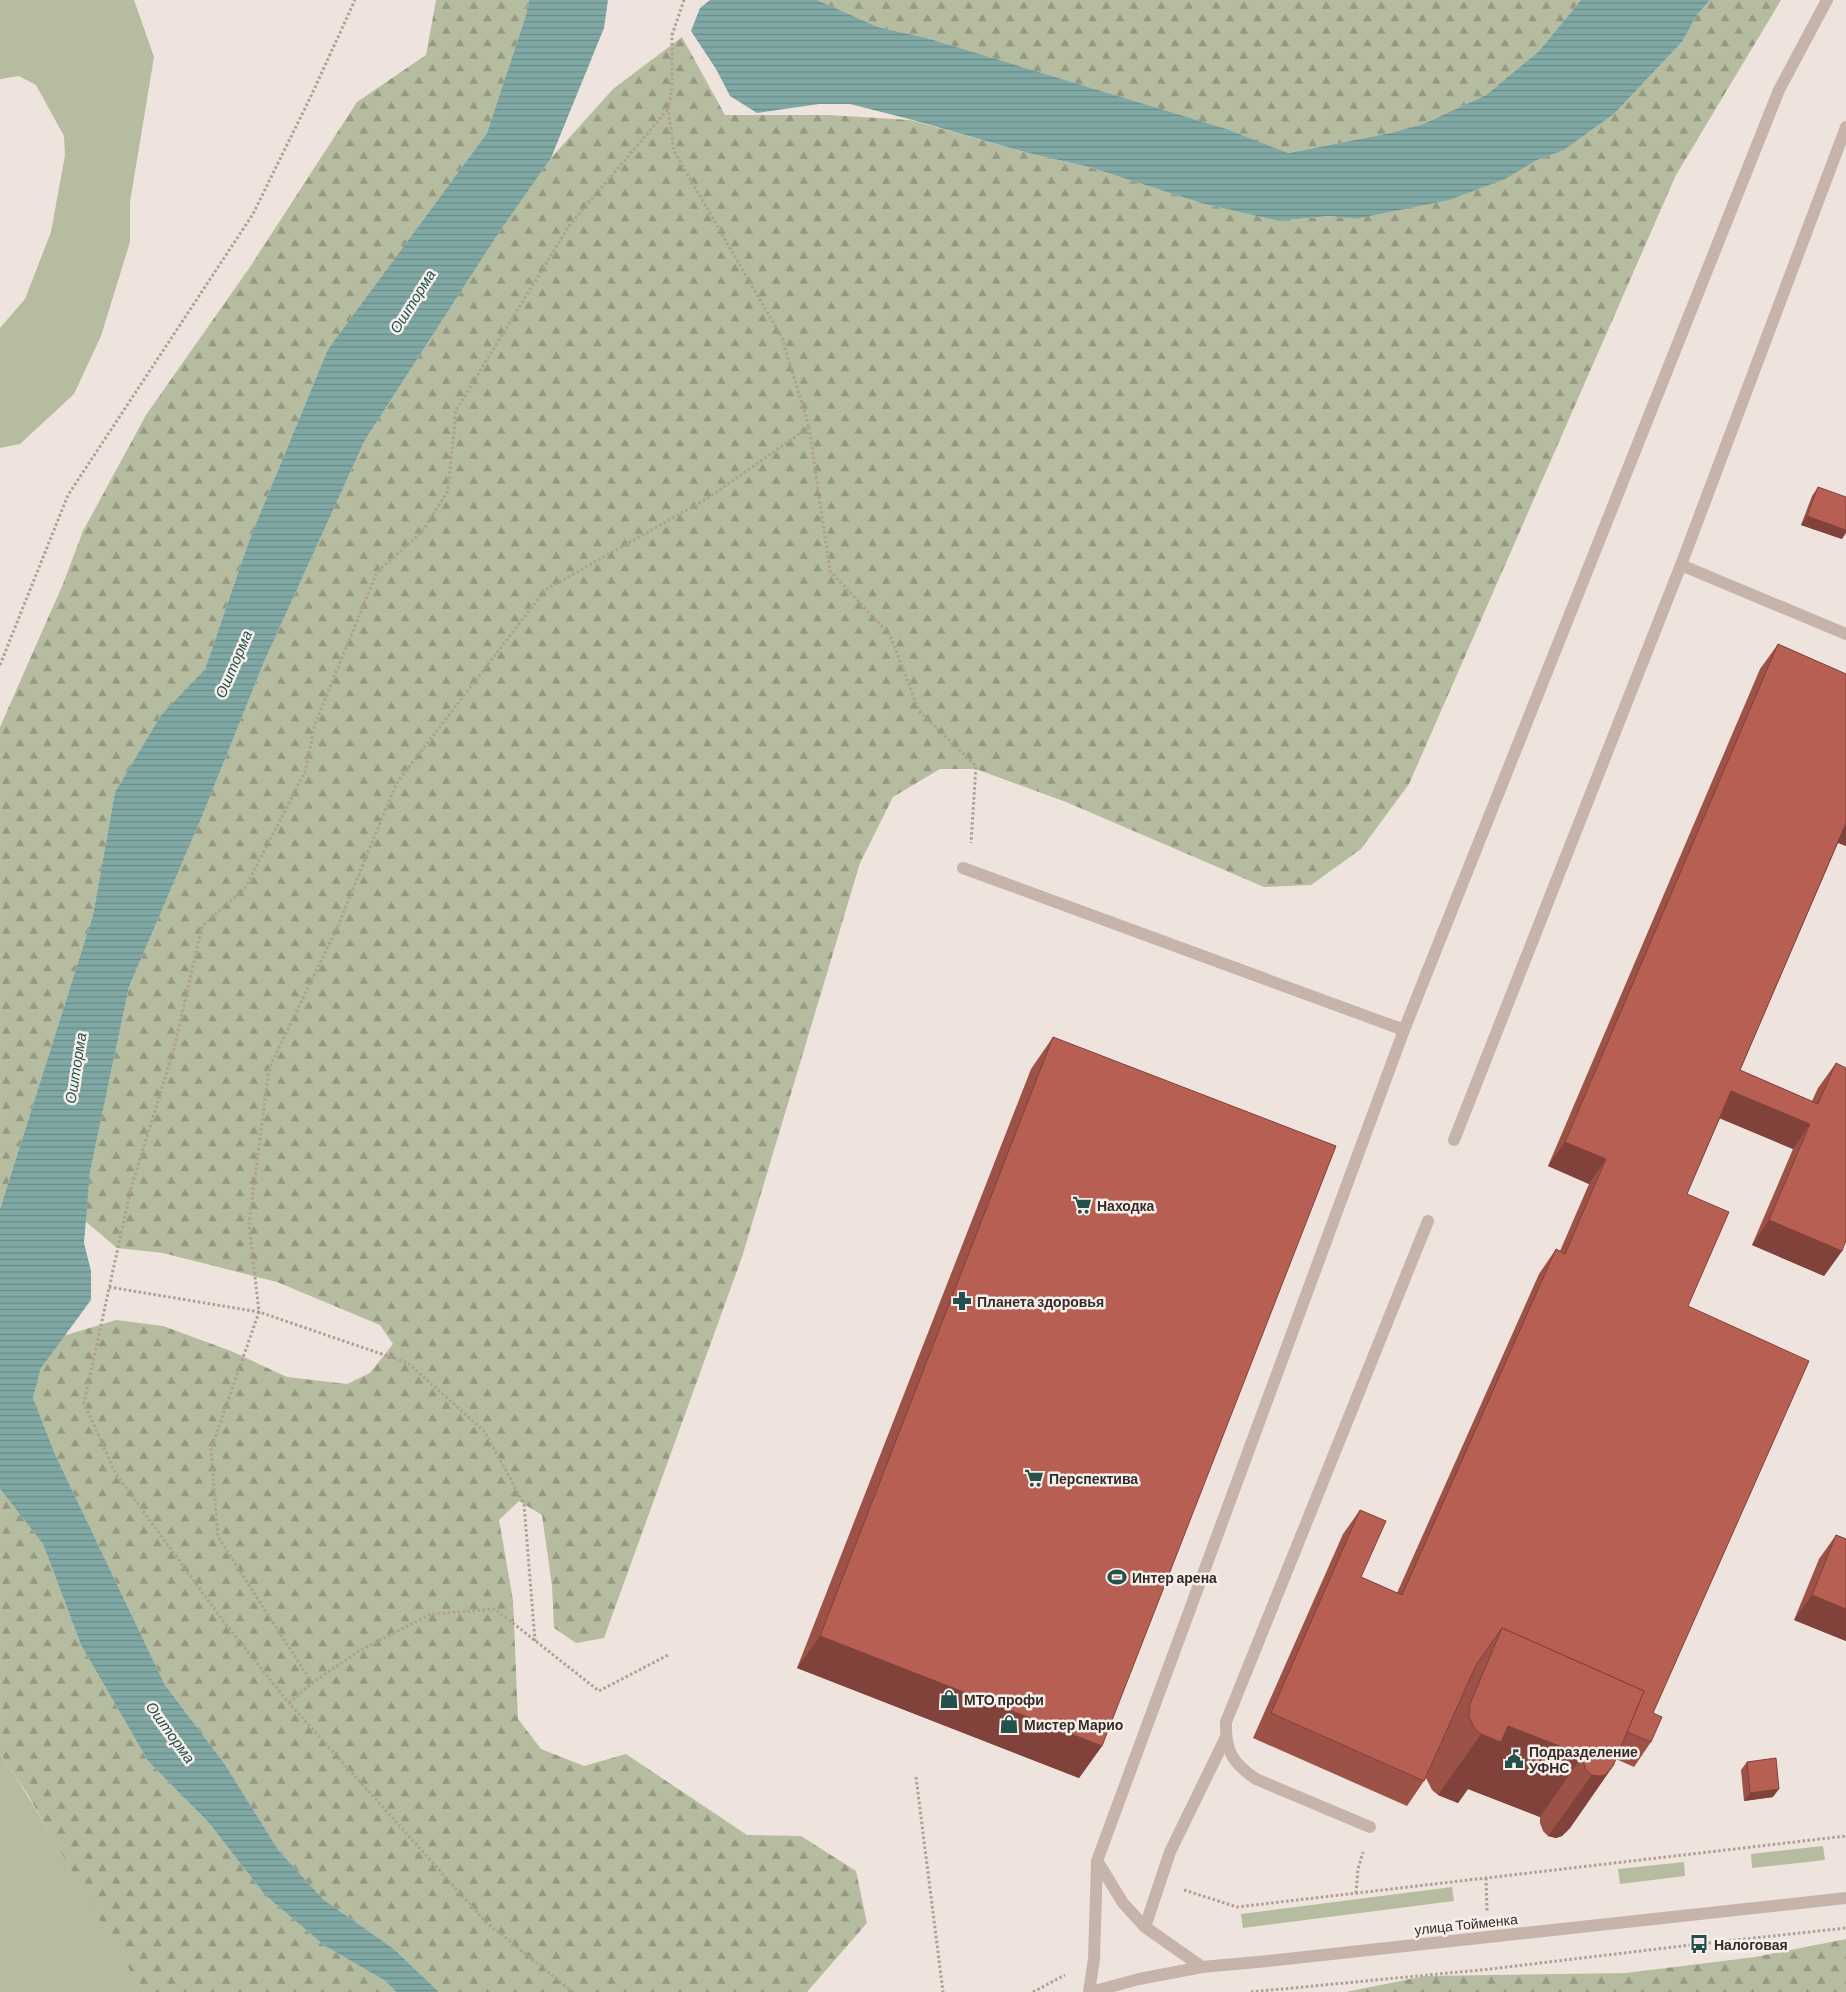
<svg xmlns="http://www.w3.org/2000/svg" width="1846" height="1992" font-family="Barlow,sans-serif">
<defs>
<pattern id="forest-firs" width="22" height="20" patternUnits="userSpaceOnUse" patternTransform="scale(1.25)"><rect width="22" height="20" fill="#b6bc9f"/><path d="M5 1l3.5 6h-7zM16 11l3.5 6h-7z" fill="#959982"/></pattern>
<pattern id="water-rules" width="6" height="5" patternUnits="userSpaceOnUse" patternTransform="scale(1.25)"><rect width="6" height="5" fill="#80a9a5"/><path d="M0 2.5h6" fill="none" stroke="#6a8a86"/></pattern>
</defs>
<rect width="100%" height="100%" fill="#efe4dd"/>
<g fill="#b6bc9f">
<polygon points="0,0 134,0 154,57 130,202 130,242 101,336 74,394 20,444 0,448 0,328 25,299 51,232 65,155 64,136 36,85 19,76 0,79"/>
<path d="M0,1753C52,1830 94,1914 144,1992H0Z"/>
<polygon points="1823,1846 1825,1860 1752,1868 1751,1854"/>
<polygon points="1684,1862 1685,1876 1620,1884 1618,1869"/>
<polygon points="1452,1887 1454,1901 1243,1928 1241,1914"/>
</g>
<g fill="url(#forest-firs)">
<polygon points="436,0 529,0 526,15 487,133 328,349 250,538 205,669 161,715 115,792 93,915 0,1209 0,727 63,584 83,531 146,415 250,267 357,102 426,55"/>
<polygon points="817,0 1581,0 1539,51 1486,95 1423,124 1390,133 1287,153 1227,129 927,38 878,27"/>
<polygon points="1710,0 1781,0 1676,175 1409,784 1361,849 1311,885 1264,887 1066,802 976,769 940,769 893,797 860,863 742,1257 604,1638 576,1643 554,1628 552,1586 542,1515 519,1501 499,1520 513,1600 518,1719 541,1749 584,1766 626,1754 747,1835 801,1836 856,1871 867,1923 807,1992 439,1992 394,1949 324,1900 279,1851 224,1763 165,1685 55,1454 33,1398 41,1368 63,1336 116,1320 163,1326 231,1351 287,1377 347,1384 370,1373 393,1344 380,1325 277,1282 163,1253 117,1248 85,1221 90,1172 129,987 203,814 264,662 365,440 498,234 551,158 613,89 682,37 725,115 829,115 910,120 1028,153 1089,167 1204,204 1279,221 1329,216 1355,219 1535,161 1564,150 1614,114 1682,42 1697,15"/>
<polygon points="0,1489 43,1544 81,1645 148,1761 209,1823 265,1895 325,1946 387,1982 396,1992 144,1992 117,1950 28,1795 0,1753"/>
<polygon points="1846,1939 1846,1992 1346,1992 1425,1976 1626,1973 1755,1957"/>
</g>
<g fill="url(#water-rules)">
<polygon points="529,0 608,0 604,28 551,158 498,234 365,440 264,662 203,814 129,987 90,1172 84,1243 91,1271 91,1300 41,1368 33,1398 55,1454 165,1685 224,1763 279,1851 324,1900 394,1949 439,1992 396,1992 387,1982 325,1946 265,1895 209,1823 148,1761 81,1645 43,1544 0,1489 0,1209 93,915 115,792 161,715 205,669 250,538 328,349 487,133 526,15"/>
<polygon points="710,0 817,0 878,27 927,38 1227,129 1288,153 1390,133 1423,124 1486,95 1539,51 1581,0 1710,0 1697,15 1682,42 1614,114 1564,150 1535,161 1505,179 1449,200 1355,219 1329,216 1279,221 1204,204 1089,167 1028,153 909,119 850,104 819,104 757,113 730,96 716,69 691,31 700,8"/>
</g>
<g fill="none" stroke-linecap="round" stroke-linejoin="round">
<g stroke="#b19e95" stroke-width="3" stroke-dasharray="2.5 2.5" stroke-linecap="butt">
<polyline points="809,427 830,571 890,635 919,711 976,766 971,843"/>
<polyline points="0,665 68,495 253,214 311,96 355,0"/>
<polyline points="109,1287 259,1312 408,1363 485,1432 524,1504 535,1641"/>
<polyline points="312,1683 218,1537 211,1449 259,1312 249,1224 269,1068 338,926 396,784 545,590 708,498 809,427 782,338 674,151 668,109 672,89 672,35 684,0"/>
<polyline points="289,1703 312,1683 359,1651 431,1614 495,1609 599,1691 668,1655"/>
<polyline points="916,1777 943,1992"/>
<polyline points="1486,1878 1487,1912"/>
<polyline points="1184,1890 1237,1907 1846,1836"/>
<polyline points="1356,1893 1358,1869 1363,1852"/>
<polyline points="573,1992 487,1923 289,1703 224,1622 116,1474 84,1403 131,1188 174,1049 202,926 245,888 305,772 315,724 377,572 422,532 448,491 456,410 569,226 668,109"/>
<polyline points="1033,1992 1065,1975"/>
<polyline points="1251,1992 1490,1969 1699,1944 1846,1928"/>
</g>
<g stroke="#c6b4ab" stroke-width="12">
<polyline points="1681,565 1846,127"/>
<polyline points="963,868 1404,1030"/>
<polyline points="1454,1140 1681,565 1846,634"/>
<path d="M1370,1827L1256,1779C1232,1763 1225,1750 1226,1722L1428,1221"/>
<polyline points="1098,1862 1123,1903 1145,1927 1202,1967"/>
<polyline points="1145,1927 1170,1852 1225,1739"/>
<polyline points="1089,1992 1094,1959 1097,1861 1404,1030 1779,90 1827,0"/>
<polyline points="1091,1992 1139,1979 1202,1967 1268,1961 1846,1898"/>
</g>
</g>
<g fill="#9d5247">
<polygon points="1818,487 1842,539 1801,525 1812,496"/>
<polygon points="1778,644 1846,674 1846,846 1838,843 1740,1070 1812,1101 1818,1088 1836,1063 1842,1251 1824,1276 1752,1245 1793,1149 1720,1118 1687,1194 1688,1306 1651,1742 1634,1767 1616,1759 1613,1766 1570,1828 1562,1836 1556,1838 1548,1836 1543,1831 1540,1823 1540,1817 1468,1789 1458,1803 1438,1795 1432,1790 1426,1778 1407,1806 1253,1738 1343,1534 1360,1510 1361,1577 1397,1593 1539,1274 1556,1249 1560,1251 1589,1184 1548,1166 1760,669"/>
<polygon points="1053,1037 1102,1746 1079,1778 797,1668 1031,1069"/>
<polygon points="1836,1535 1846,1539 1846,1641 1794,1620 1819,1559"/>
<polygon points="1747,1762 1773,1797 1744,1801 1741,1770"/>
</g>
<g fill="#80423a">
<polygon points="1807,516 1846,530 1846,533 1842,539 1801,525"/>
<polygon points="1846,820 1846,846 1832,840"/>
<polygon points="1731,1091 1810,1124 1793,1149 1714,1116"/>
<polygon points="1565,1142 1606,1159 1589,1184 1548,1166"/>
<polygon points="1769,1220 1842,1251 1824,1276 1752,1245"/>
<polygon points="1812,1595 1846,1609 1846,1641 1794,1620"/>
<polygon points="820,1636 1102,1746 1079,1778 797,1668"/>
<polygon points="1508,1726 1583,1755 1540,1817 1468,1789 1458,1803 1438,1795 1481,1734"/>
<polygon points="1613,1766 1570,1828 1562,1836 1556,1838 1548,1836 1592,1775"/>
<polygon points="1779,1789 1773,1797 1744,1801 1750,1793"/>
</g>
<g fill="#b75f53" stroke="#80423a">
<polygon points="1818,487 1846,497 1846,530 1807,516"/>
<polygon points="1778,644 1846,674 1846,823 1740,1070 1818,1104 1836,1063 1846,1068 1846,1240 1842,1251 1769,1220 1810,1124 1731,1091 1687,1194 1729,1212 1688,1306 1809,1361 1653,1713 1662,1717 1651,1742 1627,1732 1644,1691 1502,1628 1476,1665 1424,1781 1271,1713 1360,1510 1386,1521 1361,1577 1402,1595 1556,1249 1565,1254 1606,1159 1565,1142"/>
<polygon points="1053,1037 1336,1146 1102,1746 820,1636"/>
<polygon points="1836,1535 1846,1539 1846,1609 1812,1595"/>
<polygon points="1502,1628 1644,1691 1613,1766 1605,1775 1599,1776 1592,1775 1586,1770 1583,1761 1583,1755 1508,1726 1501,1742 1481,1734 1475,1729 1469,1717 1470,1704"/>
<polygon points="1776,1758 1779,1789 1750,1793 1747,1762"/>
</g>
<defs>
<g id="supermarket-bare" transform="scale(1.5)"><path d="M-6-5.5h2.5l.6 2H6L4.5 2H-2.5L-4.4-4H-6ZM-1.5 3.2a1.3 1.3 0 1 0 .1 0ZM3 3.2a1.3 1.3 0 1 0 .1 0Z" fill="#24514e" stroke="#f7efe9" stroke-width="2.5" paint-order="stroke"/></g>
<g id="pharmacy-bare" transform="scale(1.5)"><path d="M-2-6h4v4h4v4h-4v4h-4v-4h-4v-4h4Z" fill="#24514e" stroke="#f7efe9" stroke-width="2.5" paint-order="stroke"/></g>
<g id="stadium-bare" transform="scale(1.5)"><path d="M0-5a6.5 5 0 1 0 0 10a6.5 5 0 1 0 0-10ZM-3.5-1.8h7v3.6h-7Z" fill="#24514e" stroke="#f7efe9" stroke-width="2.5" paint-order="stroke"/></g>
<g id="shop-bare" transform="scale(1.5)"><path d="M-5-2.5h2.3a2.7 3.5 0 0 1 5.4 0H5L5.5 6h-11ZM-1.5-2.5h3a1.5 2.3 0 0 0-3 0Z" fill="#24514e" stroke="#f7efe9" stroke-width="2.5" paint-order="stroke"/></g>
<g id="civic-bare" transform="scale(1.5)"><path d="M-.6-6.5H3V-4.5H.6V-3L4-1V1h2V6H-6V1h2V-1L-.6-3ZM-1.2 2.5V6h2.4V2.5Z" fill="#24514e" stroke="#f7efe9" stroke-width="2.5" paint-order="stroke"/></g>
<g id="bus-bare" transform="scale(1.5)"><path d="M-5-6H5V4H4V6H2V4H-2V6H-4V4H-5ZM-3.5-4V0h7V-4ZM-3.5 1.2v1.5H-2V1.2ZM2 1.2v1.5H3.5V1.2Z" fill="#24514e" stroke="#f7efe9" stroke-width="2.5" paint-order="stroke"/></g>
</defs>
<g fill-rule="evenodd">
<use href="#supermarket-bare" x="1082" y="1205"/>
<use href="#pharmacy-bare" x="962" y="1301"/>
<use href="#supermarket-bare" x="1034" y="1478"/>
<use href="#stadium-bare" x="1117" y="1577"/>
<use href="#shop-bare" x="949" y="1699"/>
<use href="#shop-bare" x="1009" y="1724"/>
<use href="#civic-bare" x="1514" y="1759"/>
<use href="#bus-bare" x="1699" y="1944"/>
</g>
<g text-anchor="middle" dominant-baseline="central" stroke-width="5" stroke-linejoin="round" paint-order="stroke">
<g font-size="14" font-weight="bold" fill="#342b29" stroke="#f7efe9" text-anchor="start">
<text x="1097" y="1205">Находка</text>
<text x="977" y="1301">Планета здоровья</text>
<text x="1049" y="1478">Перспектива</text>
<text x="1132" y="1577">Интер арена</text>
<text x="964" y="1699">МТО профи</text>
<text x="1024" y="1724">Мистер Марио</text>
<text x="1529" y="1751">Подразделение<tspan x="1529" dy="16">УФНС</tspan></text>
<text x="1714" y="1944">Налоговая</text>
</g>
<g font-size="14" fill="#342b29" stroke="#f7efe9">
<text transform="translate(1466 1924) rotate(-6)">улица Тойменка</text>
</g>
<g font-size="15" font-style="italic" fill="#24514e" stroke="#f7efe9">
<text transform="translate(412 301) rotate(-58)">Ошторма</text>
<text transform="translate(233 664) rotate(-67)">Ошторма</text>
<text transform="translate(75 1068) rotate(-81)">Ошторма</text>
<text transform="translate(171 1732) rotate(54)">Ошторма</text>
</g>
</g>
</svg>
